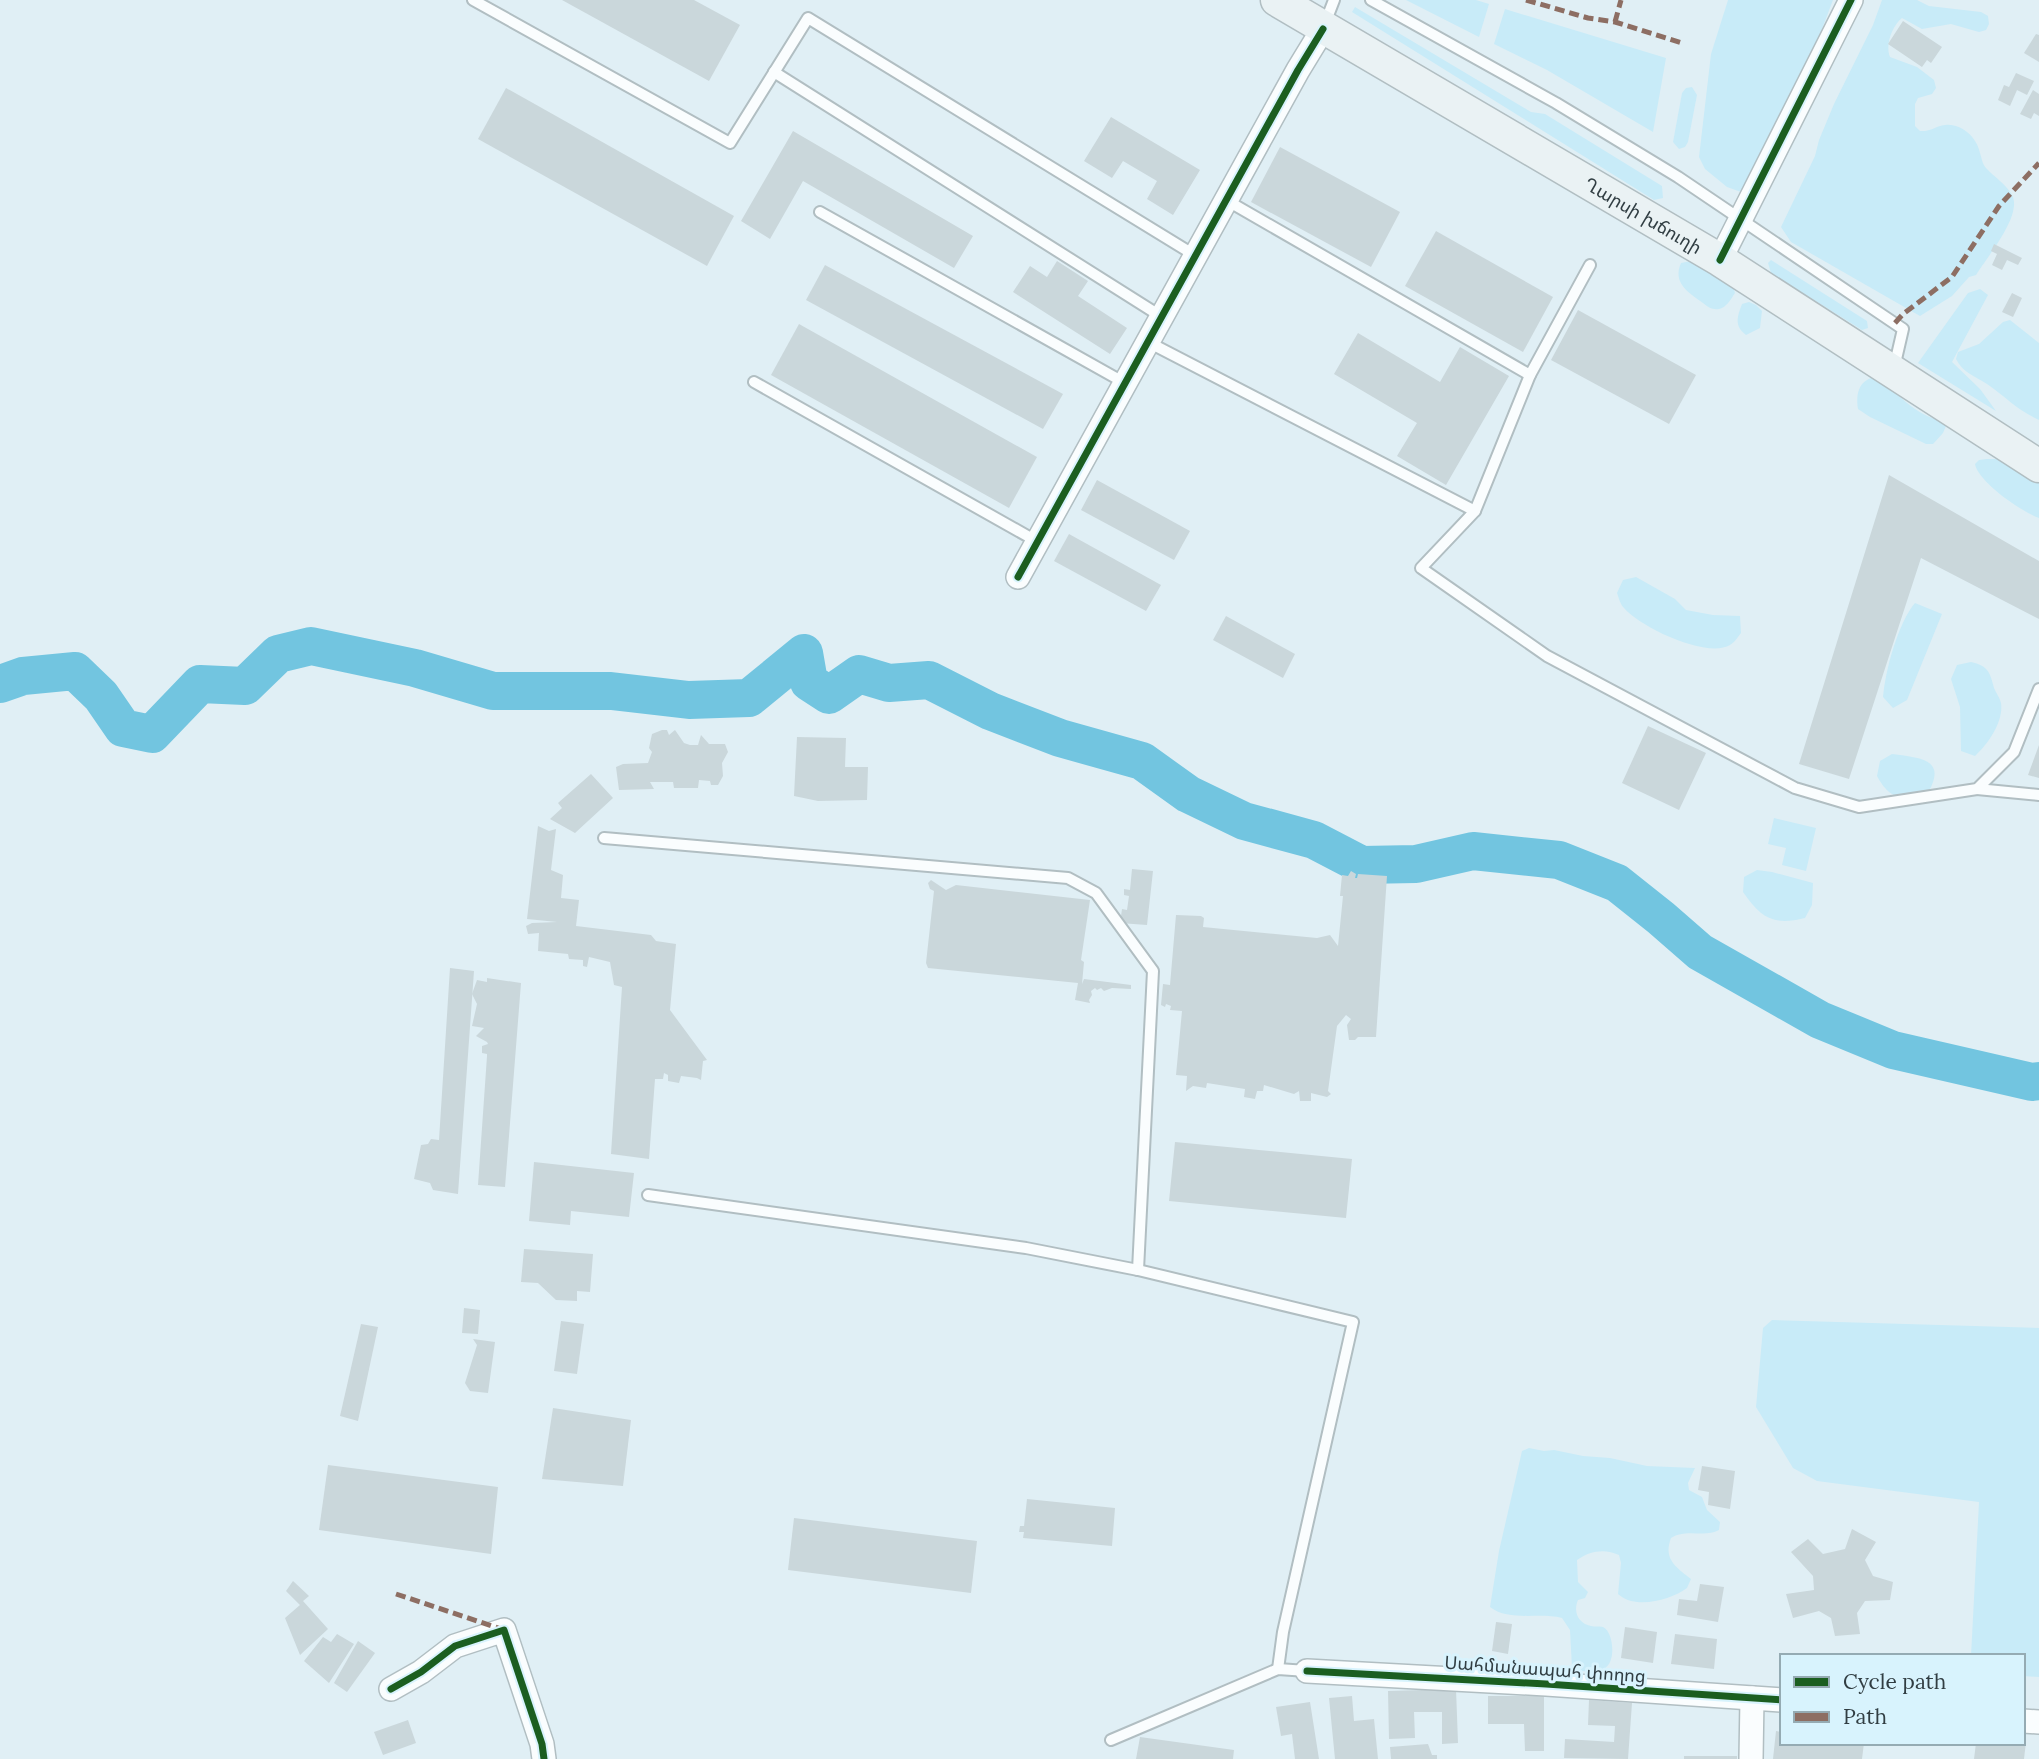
<svg xmlns="http://www.w3.org/2000/svg" width="2039" height="1759" font-family="Lora,'Noto Sans Armenian',serif">
<rect width="100%" height="100%" fill="#e0eff5"/>
<g fill="#c8ebf8">
<polygon points="1406,0 1476,0 1489,4 1479,37"/>
<polygon points="1728,0 1833,0 1822,29 1749,192 1741,192 1727,187 1705,169 1699,157 1711,54"/>
<path d="M1882,0H1917L1929,6L1981,12L1988,16L1989,24L1986,30L1979,32L1951,24L1922,29L1902,18C1892,26 1885,45 1890,57L1917,67L1934,80L1936,88L1932,94L1918,98L1915,104V126L1920,131C1930,132 1936,126 1945,125C1962,123 1977,138 1980,153C1982,159 1982,163 1986,168C1994,177 2006,184 2012,195C2023,215 1987,257 1976,275L1969,277L1952,296L1920,316L1791,242L1781,227L1815,156L1819,140L1834,104L1873,25Z"/>
<polygon points="1355,7 1531,112 1545,114 1662,186 1663,198 1654,200 1352,12"/>
<polygon points="1505,9 1666,58 1653,132 1547,70 1494,44"/>
<polygon points="1692,87 1697,95 1688,142 1685,147 1679,149 1673,142 1682,93 1686,88"/>
<path d="M1696,260L1729,273L1735,293C1731,299 1726,308 1719,309C1712,310 1708,307 1703,303C1689,293 1672,283 1681,263Z"/>
<polygon points="1771,260 1867,321 1868,328 1862,330 1771,273 1768,263"/>
<polygon points="1980,289 1988,295 1952,362 1980,389 1996,411 1918,363 1968,293"/>
<path d="M1749,302L1756,305L1762,311L1760,328L1746,335C1734,326 1737,317 1742,304Z"/>
<path d="M2010,320L2039,343V420C2017,410 2006,397 1987,384C1975,376 1963,373 1956,359L1958,352L1979,344L2003,322Z"/>
<path d="M1871,378L1879,379C1900,395 1919,420 1948,421L1943,433L1933,444H1926L1870,417L1858,409C1856,395 1858,383 1871,378Z"/>
<path d="M1987,459H2002L2039,483V518C2022,512 1978,482 1975,464L1979,460Z"/>
<path d="M1636,577L1675,599L1686,610L1713,615L1740,616L1741,633C1738,637 1734,643 1730,645C1707,659 1640,627 1624,608C1620,604 1619,598 1617,593L1623,580Z"/>
<path d="M1915,603L1942,614L1907,700L1893,708L1883,697C1885,671 1898,623 1915,603Z"/>
<path d="M1971,662C1988,666 1990,672 1994,688C1996,693 2000,698 2001,703C2004,722 1987,745 1975,756L1961,751L1960,707L1951,679L1957,665Z"/>
<path d="M1892,754C1924,758 1949,760 1925,798C1900,798 1890,800 1877,776L1880,761Z"/>
<polygon points="1774,818 1816,828 1806,871 1782,865 1786,848 1768,844"/>
<path d="M1757,870L1772,872L1813,883L1812,905L1805,918C1773,926 1761,918 1743,892L1744,877Z"/>
<polygon points="1772,1320 2039,1328 2039,1677 2023,1676 2023,1656 1971,1656 1979,1502 1817,1481 1793,1468 1756,1407 1763,1328"/>
<path d="M1529,1448L1544,1451L1554,1450L1583,1456L1610,1458L1647,1466L1695,1468L1688,1483L1689,1490L1702,1497L1707,1510L1720,1522L1719,1530C1705,1538 1686,1528 1671,1538C1663,1559 1676,1567 1691,1579L1687,1588C1671,1600 1635,1610 1618,1594L1621,1563L1619,1555C1605,1548 1589,1551 1577,1560L1578,1582L1588,1592L1585,1598L1578,1600C1573,1612 1578,1623 1591,1626C1595,1627 1599,1626 1603,1627C1612,1631 1614,1651 1611,1659C1610,1665 1605,1668 1601,1672L1578,1671L1572,1668L1570,1630L1562,1618C1540,1612 1509,1622 1490,1607L1499,1551L1522,1451Z"/>
</g>
<g fill="none" stroke-linecap="round" stroke-linejoin="round">
<polyline stroke="#72c5e0" stroke-width="38" points="0,684 23,676 75,671 101,696 123,728 152,734 200,684 245,686 278,654 311,646 415,668 493,691 611,691 689,700 749,698 804,653 809,682 829,695 859,674 889,683 929,680 990,711 1060,738 1142,761 1188,794 1244,821 1314,840 1362,865 1416,864 1473,851 1559,860 1617,883 1661,918 1700,952 1820,1020 1893,1050 2032,1082 2039,1081"/>
</g>
<g fill="#cad7db">
<polygon points="562,0 694,0 740,25 709,81"/>
<polygon points="1903,21 1942,47 1931,63 1927,60 1922,67 1888,44"/>
<polygon points="2036,34 2039,35 2039,62 2024,53"/>
<polygon points="2016,73 2034,81 2027,95 2017,90 2010,106 1998,100 2004,85 2009,87"/>
<polygon points="506,88 734,216 707,266 478,139"/>
<polygon points="2033,90 2039,94 2039,116 2034,113 2031,119 2020,114"/>
<polygon points="1111,117 1200,170 1173,215 1147,199 1157,181 1123,161 1112,178 1084,161"/>
<polygon points="793,131 973,236 954,268 803,181 770,239 741,221"/>
<polygon points="1280,147 1400,212 1371,267 1251,202"/>
<polygon points="1436,231 1553,297 1523,352 1405,286"/>
<polygon points="1994,244 2022,258 2018,265 2007,260 2002,270 1992,265 1997,254 1991,251"/>
<polygon points="1057,261 1088,281 1078,296 1127,328 1110,354 1013,292 1030,266 1047,277"/>
<polygon points="825,265 1063,394 1043,429 806,300"/>
<polygon points="2012,293 2022,298 2013,317 2002,312"/>
<polygon points="1578,310 1696,375 1669,424 1551,360"/>
<polygon points="799,324 1037,457 1009,508 771,375"/>
<polygon points="1358,333 1440,382 1460,347 1509,376 1446,485 1397,456 1417,423 1334,374"/>
<polygon points="1889,475 2039,561 2039,619 1921,558 1849,779 1799,764"/>
<polygon points="1097,480 1190,531 1174,560 1081,510"/>
<polygon points="1069,534 1161,585 1146,611 1054,561"/>
<polygon points="1226,616 1295,654 1283,678 1213,640"/>
<polygon points="1648,726 1706,753 1679,810 1622,783"/>
<polygon points="662,730 667,730 669,735 675,730 684,743 690,745 698,745 701,735 709,744 725,744 728,752 722,763 723,776 718,785 711,785 710,781 699,780 698,788 674,788 673,782 650,782 654,789 619,790 616,767 623,764 648,763 652,752 649,748 652,734"/>
<polygon points="797,737 846,738 845,767 868,767 867,800 818,801 794,796"/>
<polygon points="2039,745 2039,778 2028,775"/>
<polygon points="591,774 613,798 575,833 550,819 562,808 558,803"/>
<polygon points="538,826 549,831 556,829 551,870 563,875 561,898 579,900 576,926 651,935 656,941 676,944 670,1010 707,1060 703,1061 701,1080 697,1078 681,1076 679,1083 668,1081 668,1075 664,1073 663,1079 655,1079 649,1159 611,1154 622,987 614,985 610,962 589,957 587,967 583,966 583,960 569,959 568,954 538,951 539,933 528,934 526,926 532,923 557,922 527,919"/>
<polygon points="1132,869 1153,871 1147,925 1120,923 1122,909 1127,910 1129,896 1124,895 1124,889 1130,890"/>
<polygon points="1351,871 1356,874 1355,878 1357,878 1358,874 1387,876 1376,1037 1358,1037 1355,1040 1349,1040 1347,1025 1351,1019 1346,1015 1337,1026 1328,1091 1331,1094 1327,1097 1311,1093 1311,1101 1300,1101 1299,1091 1294,1094 1264,1085 1263,1091 1257,1091 1255,1099 1244,1097 1245,1089 1207,1083 1206,1088 1193,1086 1186,1091 1187,1076 1176,1075 1182,1011 1170,1010 1171,1006 1166,1004 1165,1007 1161,1005 1163,984 1170,985 1176,915 1201,916 1204,918 1203,927 1317,938 1330,935 1338,946 1343,896 1340,896 1342,875 1348,876"/>
<polygon points="931,880 946,890 956,885 1090,900 1081,960 1084,962 1082,984 1084,979 1131,985 1131,989 1112,988 1104,991 1101,988 1097,990 1095,988 1091,991 1092,995 1089,1000 1090,1003 1075,1000 1078,983 928,968 926,963 934,891 930,889 928,883"/>
<polygon points="450,968 474,971 458,1194 433,1190 430,1183 414,1179 421,1145 428,1144 431,1139 439,1140"/>
<polygon points="487,978 521,983 505,1187 478,1185 487,1056 487,1054 482,1053 482,1046 488,1044 487,1042 476,1036 484,1028 472,1026 477,1004 472,994 477,980 487,982"/>
<polygon points="1175,1142 1352,1159 1346,1218 1169,1201"/>
<polygon points="534,1162 634,1173 629,1217 571,1211 570,1225 529,1221"/>
<polygon points="524,1249 593,1254 590,1292 577,1291 577,1301 556,1300 538,1283 521,1282"/>
<polygon points="464,1308 480,1310 478,1334 462,1333"/>
<polygon points="561,1321 584,1324 577,1374 554,1371"/>
<polygon points="361,1324 378,1327 358,1421 340,1416"/>
<polygon points="473,1339 495,1342 488,1393 470,1391 465,1383 477,1345"/>
<polygon points="553,1408 631,1420 623,1486 542,1479"/>
<polygon points="328,1465 498,1487 491,1554 319,1530"/>
<polygon points="1702,1466 1735,1471 1730,1509 1708,1505 1709,1492 1698,1490"/>
<polygon points="1027,1499 1115,1508 1112,1546 1023,1538 1024,1532 1019,1532 1020,1526 1024,1526"/>
<polygon points="794,1518 977,1541 971,1593 788,1570"/>
<polygon points="1852,1529 1876,1542 1865,1560 1873,1576 1893,1582 1890,1600 1865,1601 1857,1613 1860,1634 1835,1636 1831,1618 1819,1611 1793,1618 1786,1594 1814,1590 1813,1576 1791,1552 1808,1539 1823,1554 1845,1549"/>
<polygon points="293,1581 309,1596 303,1601 328,1629 300,1655 285,1618 300,1605 286,1591"/>
<polygon points="1700,1584 1724,1587 1718,1622 1677,1615 1679,1599 1697,1601"/>
<polygon points="1496,1622 1512,1624 1508,1654 1492,1651"/>
<polygon points="1625,1627 1657,1632 1653,1663 1621,1658"/>
<polygon points="337,1634 354,1644 329,1683 304,1661 323,1637 331,1642"/>
<polygon points="1675,1634 1717,1639 1714,1669 1671,1664"/>
<polygon points="358,1641 375,1653 347,1692 334,1683"/>
<polygon points="1456,1689 1458,1743 1442,1744 1442,1712 1414,1712 1415,1738 1389,1739 1388,1691"/>
<polygon points="1352,1696 1354,1721 1374,1719 1378,1759 1335,1759 1329,1698"/>
<polygon points="1488,1696 1544,1696 1544,1751 1525,1751 1524,1724 1488,1724"/>
<polygon points="1589,1700 1632,1703 1628,1759 1564,1758 1565,1739 1614,1742 1615,1726 1588,1725"/>
<polygon points="1310,1702 1319,1759 1295,1759 1292,1734 1281,1736 1276,1707"/>
<polygon points="408,1720 416,1743 383,1755 374,1732"/>
<polygon points="1776,1731 1782,1732 1782,1743 1864,1743 1862,1759 1773,1759"/>
<polygon points="1140,1737 1234,1750 1233,1759 1136,1759"/>
<polygon points="2023,1742 2026,1742 2024,1759 1974,1759 1976,1743"/>
<polygon points="1428,1744 1432,1755 1437,1755 1437,1759 1391,1759 1390,1747"/>
<rect x="1684" y="1756" width="53" height="3"/>
</g>
<g fill="none" stroke-linecap="round" stroke-linejoin="round">
<g stroke="#b1bec2" stroke-width="14">
<g id="service">
<polyline points="473,0 730,143 808,18 1196,256"/>
<polyline points="1371,0 1556,103 1678,177 1903,329 1894,368"/>
<polyline points="1324,26 1334,0"/>
<polyline points="774,72 1162,317"/>
<polyline points="1226,200 1530,375"/>
<polyline points="820,212 1125,383"/>
<polyline points="1590,265 1530,375 1475,511 1421,568 1547,656 1795,788 1859,807 1977,789 2014,752 2039,689"/>
<polyline points="1148,342 1475,511"/>
<polyline points="754,382 1038,542"/>
<polyline points="1977,789 2039,795"/>
<polyline points="604,838 1068,878 1096,893 1153,971 1138,1270"/>
<polyline points="648,1195 1026,1248 1138,1270 1353,1322 1283,1632 1278,1669"/>
<polyline points="1111,1740 1278,1669 1307,1671"/>
</g>
</g>
<g stroke="#b1bec2" stroke-width="26">
<g id="minor">
<polyline points="1720,260 1851,0"/>
<polyline points="1018,577 1298,70 1323,29"/>
<polyline points="1307,1671 1546,1684 1782,1700"/>
<polyline points="391,1689 421,1672 455,1646 504,1630 542,1744 544,1759"/>
<polyline points="2023,1721 2039,1722"/>
<polyline points="1751,1759 1752,1698"/>
</g>
</g>
<g stroke="#b1bec2" stroke-width="35">
<g id="secondary">
<path id="s1" d="M1277,0L1720,260L2039,466"/>
</g>
</g>
<use href="#service" stroke="#fafdfe" stroke-width="10"/>
<use href="#minor" stroke="#fafdfe" stroke-width="23"/>
<use href="#secondary" stroke="#eaf2f4" stroke-width="32"/>
<g stroke="#8d6e63" stroke-width="5" stroke-dasharray="10 5" stroke-linecap="butt">
<polyline points="1526,0 1588,18 1615,22 1682,43"/>
<polyline points="1615,22 1621,0"/>
<polyline points="1895,323 1903,314 1952,277 1999,206 2039,163"/>
<polyline points="396,1594 501,1629"/>
</g>
<g stroke="#d8f3fd" stroke-width="11">
<g id="cycleway">
<polyline points="1720,260 1851,0"/>
<polyline points="1018,577 1298,70 1323,29"/>
<polyline points="1307,1671 1546,1684 1782,1700"/>
<polyline points="391,1689 421,1672 455,1646 504,1630 542,1744 544,1759"/>
</g>
</g>
<use href="#cycleway" stroke="#1b5e20" stroke-width="7"/>
</g>
<g text-anchor="middle" dominant-baseline="central" stroke-width="6" stroke-linejoin="round" paint-order="stroke">
<g font-size="18" fill="#313e43" stroke="#d8f3fd">
<text stroke="none"><textPath href="#s1" startOffset="425">Ղարսի խճուղի</textPath></text>
<text transform="translate(1545 1669) rotate(4)">Սահմանապահ փողոց</text>
</g>
</g>
<rect x="1780" y="1654" width="245" height="91" fill="#d8f3fd" stroke="#95abb3" stroke-width="2"/>
<rect x="1794" y="1677" width="35" height="10" fill="#1b5e20" stroke="#95abb3" stroke-width="2"/>
<text x="1843" y="1689" font-size="21" fill="#313e43">Cycle path</text>
<rect x="1794" y="1712" width="35" height="10" fill="#8d6e63" stroke="#95abb3" stroke-width="2"/>
<text x="1843" y="1724" font-size="21" fill="#313e43">Path</text>
</svg>
